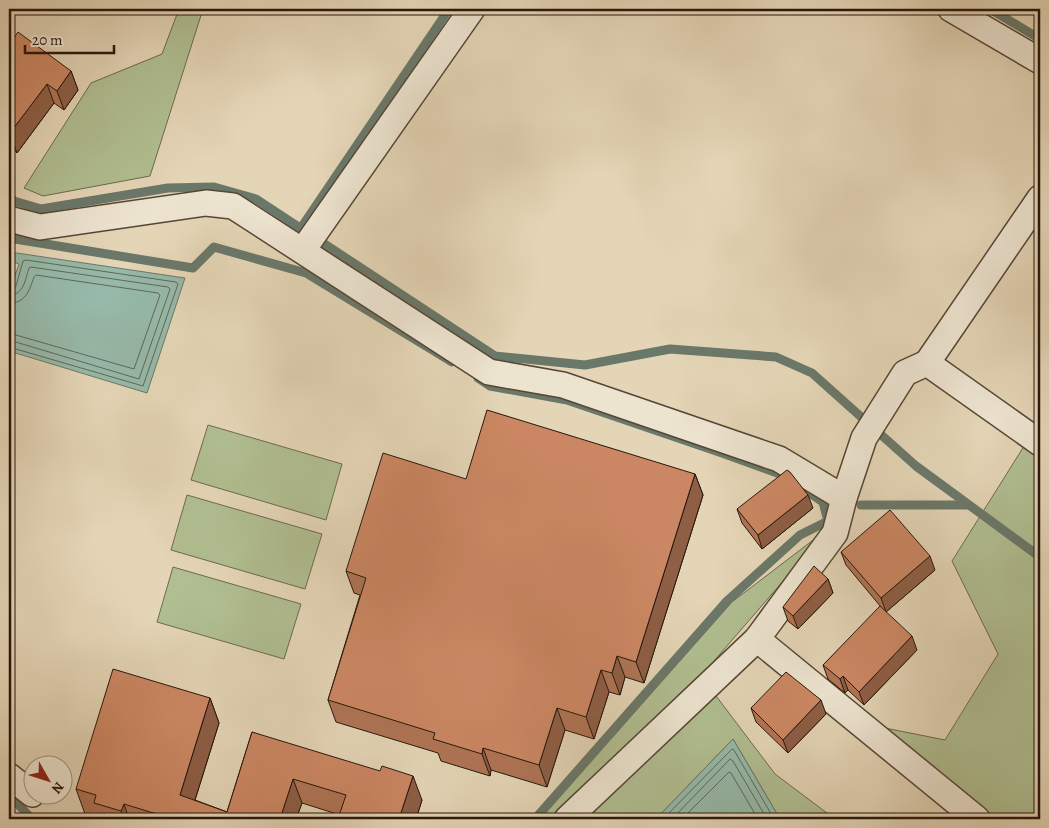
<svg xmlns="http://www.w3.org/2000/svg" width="1049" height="828" font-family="Alegreya,serif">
<rect width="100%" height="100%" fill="#e4d5b6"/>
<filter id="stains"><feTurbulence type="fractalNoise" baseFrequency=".004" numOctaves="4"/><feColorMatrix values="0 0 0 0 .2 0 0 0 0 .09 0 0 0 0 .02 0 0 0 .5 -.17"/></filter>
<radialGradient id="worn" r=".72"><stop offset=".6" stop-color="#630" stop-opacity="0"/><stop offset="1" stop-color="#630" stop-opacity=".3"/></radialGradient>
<g fill="#b0be91" stroke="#6c6a4e">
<polygon points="179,9 203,9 150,176 43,196 24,188 91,83 162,54"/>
<polygon points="208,425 342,464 326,520 191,480"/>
<polygon points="1026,443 1040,452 1040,819 965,819 875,726 945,740 998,654 952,561"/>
<polygon points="187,495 322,534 305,589 171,550"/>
<polygon points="829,528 701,676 775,774 835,819 780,819 733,739 656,819 540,819 732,602"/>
<polygon points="173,567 301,604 284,659 157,622"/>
</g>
<g fill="#96b9a9" stroke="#6a786a">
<polygon points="10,252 185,278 147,393 9,351 9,284 12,284 19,264 9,260"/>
<polygon points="733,739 780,819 656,819"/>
</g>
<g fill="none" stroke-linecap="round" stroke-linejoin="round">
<g stroke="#5e685a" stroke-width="1">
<polyline points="9,289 13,289 16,286 23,261 26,260 176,282 178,284 143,386 9,347"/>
<path d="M9,295C24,295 25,280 29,268L31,267L168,287L170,289L139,379L9,340"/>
<path d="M9,303C26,303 29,291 34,277L36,275L158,293L160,295L134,369L9,333"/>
<polyline points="663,819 732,749 734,750 774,819"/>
<polyline points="672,819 730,759 733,761 767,819"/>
<polyline points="682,819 729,772 731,773 758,819"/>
</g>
<g stroke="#6a786a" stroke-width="9">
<polyline points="990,9 1040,39"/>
<polyline points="9,196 14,201 41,209 168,188 214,187 256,199 495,356 585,365 670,349 776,357 812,373 916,466 1040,557"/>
<polyline points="301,228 449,9"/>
<polyline points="15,239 193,268 214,247 306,273 452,362"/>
<polyline points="478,378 490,386 567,400 722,453 783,475 823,502 828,521 800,535 727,601 535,819"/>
<polyline points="861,505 968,505"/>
<polyline points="9,795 32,819"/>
</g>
<g stroke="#564636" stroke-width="28">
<g id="street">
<polyline points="951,9 1040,61"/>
<polyline points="9,219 40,227 206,203 233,206 489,372 563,385 779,459 844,498"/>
<polyline points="303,250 472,9"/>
<polyline points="927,363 1040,198"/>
<polyline points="757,639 977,819"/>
<polyline points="9,776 32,794"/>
<polyline points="567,819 757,639 835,533 844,498 864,438 905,373 927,363 1040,443"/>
</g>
</g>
<use href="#street" stroke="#ede4d0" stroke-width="25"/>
</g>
<g fill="#af7455" stroke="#27170c">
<polygon points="9,45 71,71 78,90 64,110 54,103 17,153 9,146"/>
<polygon points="695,474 703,495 644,683 625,677 620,695 609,692 594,739 565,730 547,787 491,770 490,776 441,761 438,753 336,722 328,700 360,595 354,593 346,571"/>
<polygon points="813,508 762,549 742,523 737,509"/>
<polygon points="841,552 935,570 886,612 917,650 864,705 848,690 845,693 828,679 823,665 881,607 846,565"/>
<polygon points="828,579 833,593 798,629 788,621 783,607"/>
<polygon points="210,698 219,723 195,800 227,812 252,732 422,800 416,819 338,819 340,815 302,803 296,819 100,819 99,818 85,814 76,789"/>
<polygon points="751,708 826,714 788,753 756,722"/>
</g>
<g fill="#8e5e45" stroke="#27170c">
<polygon points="71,71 78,90 64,110 57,91"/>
<polygon points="47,84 54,103 17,153 10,133"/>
<polygon points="695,474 703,495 644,683 636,662"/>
<polygon points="808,495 813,508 762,549 758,535"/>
<polygon points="930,556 935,570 886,612 881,598"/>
<polygon points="828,579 833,593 798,629 793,616"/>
<polygon points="912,636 917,650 864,705 859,692"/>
<polygon points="617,656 625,677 620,695 612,673"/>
<polygon points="601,670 609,692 594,739 586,717"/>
<polygon points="843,676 848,690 845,693 840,679"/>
<polygon points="210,698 219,723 189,819 180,795"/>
<polygon points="821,700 826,714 788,753 783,740"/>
<polygon points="557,708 565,730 547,787 539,765"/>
<polygon points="483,748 491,770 490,776 482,754"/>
<polygon points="413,776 422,800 416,819 399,819"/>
<polygon points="293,779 302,803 296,819 280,819"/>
<polygon points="124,804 129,819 124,819 121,811"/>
</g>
<g fill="#cb8763" stroke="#27170c">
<polygon points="18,32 71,71 57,91 47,84 10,133 9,132 9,45"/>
<polygon points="487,410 695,474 636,662 617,656 612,673 601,670 586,717 557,708 539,765 483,748 482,754 433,739 435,733 328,700 366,578 346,571 383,453 466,479"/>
<polygon points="787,470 790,472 808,495 758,535 737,509"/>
<polygon points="890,510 930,556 881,598 841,552"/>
<polygon points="814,566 828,579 793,616 783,607"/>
<polygon points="880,606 912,636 859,692 843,676 840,679 823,665"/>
<polygon points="113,669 210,698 180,795 227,812 252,732 380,771 382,766 413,776 399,819 338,819 346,795 293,779 280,819 173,819 124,804 121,811 94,803 96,795 76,789"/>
<polygon points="786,672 821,700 783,740 751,708"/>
<polygon points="11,810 21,819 9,819 9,813"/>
</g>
<rect width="1049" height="828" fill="none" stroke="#e4d5b6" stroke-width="30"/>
<rect x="10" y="10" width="1029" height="808" fill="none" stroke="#27170c" stroke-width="2.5"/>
<rect x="15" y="15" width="1019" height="798" fill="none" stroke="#27170c"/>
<g transform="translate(48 780) rotate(129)"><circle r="24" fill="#ede4d0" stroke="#9e9282"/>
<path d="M0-4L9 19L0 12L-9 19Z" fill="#8f2418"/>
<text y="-8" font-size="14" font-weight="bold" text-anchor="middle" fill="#27170c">N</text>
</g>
<path d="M25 45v8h89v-8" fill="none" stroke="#27170c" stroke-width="2.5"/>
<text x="32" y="45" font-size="15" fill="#27170c" stroke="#ede4d0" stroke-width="4" paint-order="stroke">20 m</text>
<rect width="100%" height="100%" filter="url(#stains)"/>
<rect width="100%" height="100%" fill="url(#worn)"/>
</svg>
